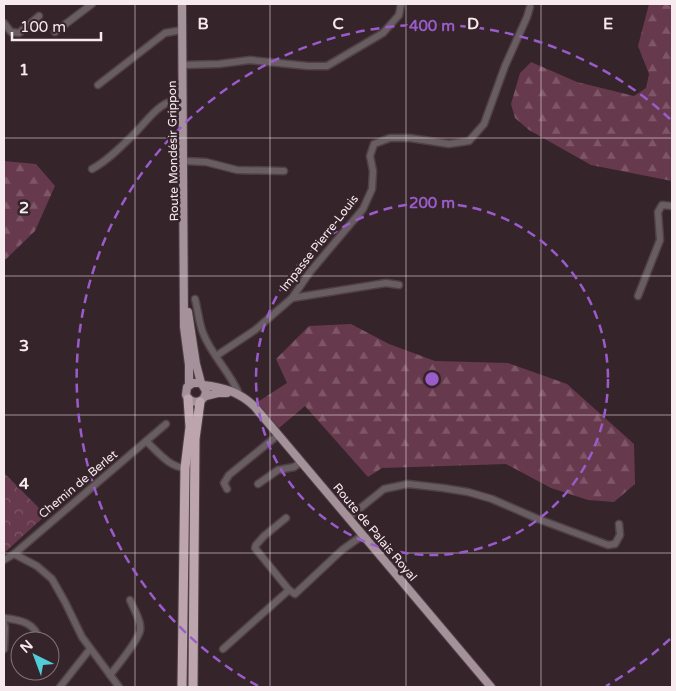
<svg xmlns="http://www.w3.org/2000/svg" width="676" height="691" font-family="'Varela Round',sans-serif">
<defs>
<pattern id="forest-firs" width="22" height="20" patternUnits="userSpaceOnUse" patternTransform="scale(1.25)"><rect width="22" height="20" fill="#67394d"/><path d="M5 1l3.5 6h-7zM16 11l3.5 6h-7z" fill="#7e5667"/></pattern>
<pattern id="park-crowns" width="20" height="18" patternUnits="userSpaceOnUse" patternTransform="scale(1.25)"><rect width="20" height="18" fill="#67394d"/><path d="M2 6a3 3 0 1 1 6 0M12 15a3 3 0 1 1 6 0" fill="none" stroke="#7e5667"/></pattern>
</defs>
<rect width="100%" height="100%" fill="#36242b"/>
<g fill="url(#forest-firs)">
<polygon points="649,4 672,4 672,181 591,165 529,130 515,118 511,104 520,73 531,62 577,82 634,96 646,88 649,74 638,46"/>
<polygon points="4,161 36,164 55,186 35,231 4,261"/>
<polygon points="351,324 389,344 435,361 508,363 567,384 634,444 635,484 614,502 588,500 551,488 506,464 382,468 368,477 305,406 279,428 256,403 287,383 276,359 309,326"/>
</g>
<polygon fill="url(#park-crowns)" points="4,473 46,515 4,553"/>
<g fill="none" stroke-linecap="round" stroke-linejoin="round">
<g stroke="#514046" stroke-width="9">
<g id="minor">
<polyline points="4,23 11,32 19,33 39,16"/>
<polyline points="55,32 92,4"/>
<polyline points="183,65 219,64 250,60 308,66 327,66 383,33 399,15 401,4"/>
<polyline points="98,85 165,33 182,30"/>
<polyline points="184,161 206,162 237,170 284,171"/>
<path d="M92,169C107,161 122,146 134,134C150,118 159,101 183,98"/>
<polyline points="638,296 660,240 658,212 662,205 672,206"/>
<polyline points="292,298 386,283 399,285"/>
<path d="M195,299C198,310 199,323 203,333C212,356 230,372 239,394"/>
<polyline points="216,356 255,330 292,298 310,272 363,209 372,189 373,171 370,156 374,144 390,138 410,138 449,144 469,141 484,124 505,66 527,17 530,7"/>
<path d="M146,441C158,452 169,467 185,468"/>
<polyline points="258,484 278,470 294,467 301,462"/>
<polyline points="227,489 224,483 229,475 278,435"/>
<polyline points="286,518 264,536 256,545 255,548 289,590 295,594 342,550 363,535"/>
<polyline points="348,518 384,489 408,484 443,488 468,492 492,499 538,519 608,545 615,544 620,535 619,524"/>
<polyline points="14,554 37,566 52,579 65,602 82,637 119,687"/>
<polyline points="4,560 14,554 166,424"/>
<path d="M4,618C20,620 35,622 40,641"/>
<polyline points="4,623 5,628 4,649"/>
<polyline points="223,649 289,590"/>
<path d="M110,675C118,665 137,642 140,631C142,621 133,608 130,600"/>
<polyline points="60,687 90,649"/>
</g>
</g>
<g stroke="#514046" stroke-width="10">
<g id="major">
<polyline points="182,4 184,327 189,365 189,385"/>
<path d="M188,312L196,364L201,383L206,391C205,403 192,406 186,395L187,387L193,383H201"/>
<path d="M203,385C223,387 239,392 254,406L491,687"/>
<polyline points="206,396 218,393 227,393"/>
</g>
</g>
<g stroke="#514046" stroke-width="11">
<g id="highway">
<polyline points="182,687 185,468 190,427 188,399"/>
<polyline points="193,687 195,439 200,402"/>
</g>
</g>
<use href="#minor" stroke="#685e62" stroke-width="6"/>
<use href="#major" stroke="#a59199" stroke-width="8"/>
<use href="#highway" stroke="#bda5ae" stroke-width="9"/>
</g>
<path fill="none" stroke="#f7eaef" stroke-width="1" stroke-opacity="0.55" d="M135,4V687M270,4V687M406,4V687M541,4V687M4,138H672M4,276H672M4,415H672M4,553H672"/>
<g fill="none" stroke="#9a5ccb" stroke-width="2.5" stroke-dasharray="9 6">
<circle cx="432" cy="379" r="176"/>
<path d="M670 639A353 353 0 0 1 606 686M258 686A353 353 0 1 1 670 119"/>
</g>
<g text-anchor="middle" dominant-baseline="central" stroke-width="5" stroke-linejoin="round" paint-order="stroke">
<g font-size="12" fill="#f7eaef" stroke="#36242b">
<text transform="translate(173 151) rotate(-91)">Route Mondésir Grippon</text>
<text transform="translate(319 243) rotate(-52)">Impasse Pierre-Louis</text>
<text transform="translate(78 484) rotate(-40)">Chemin de Berlet</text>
<text transform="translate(375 532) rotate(50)">Route de Palais Royal</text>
</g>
</g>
<g font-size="16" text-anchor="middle" font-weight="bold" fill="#f7eaef" stroke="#36242b" stroke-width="5" stroke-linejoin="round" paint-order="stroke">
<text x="203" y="29">B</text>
<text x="338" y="29">C</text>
<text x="473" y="29">D</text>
<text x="608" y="29">E</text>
<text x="24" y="75">1</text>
<text x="24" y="213">2</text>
<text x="24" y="351">3</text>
<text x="24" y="489">4</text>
</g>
<circle cx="432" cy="379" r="8" fill="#9a5ccb" stroke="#36242b" stroke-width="2.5"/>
<g font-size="15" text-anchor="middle" font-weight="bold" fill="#9a5ccb" stroke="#36242b" stroke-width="5" stroke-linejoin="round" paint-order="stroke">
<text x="432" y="31">400 m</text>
<text x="432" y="208">200 m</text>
</g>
<rect width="676" height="691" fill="none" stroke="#f7eaef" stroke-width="10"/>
<g transform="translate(35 656) rotate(318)"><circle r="24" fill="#36242b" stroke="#837379"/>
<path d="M0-4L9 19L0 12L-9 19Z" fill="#52ccd6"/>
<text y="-8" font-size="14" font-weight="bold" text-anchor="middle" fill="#f7eaef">N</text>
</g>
<path d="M12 32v8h89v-8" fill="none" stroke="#f7eaef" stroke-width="2.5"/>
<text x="20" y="32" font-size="15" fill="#f7eaef" stroke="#36242b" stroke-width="4" paint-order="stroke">100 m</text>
</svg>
